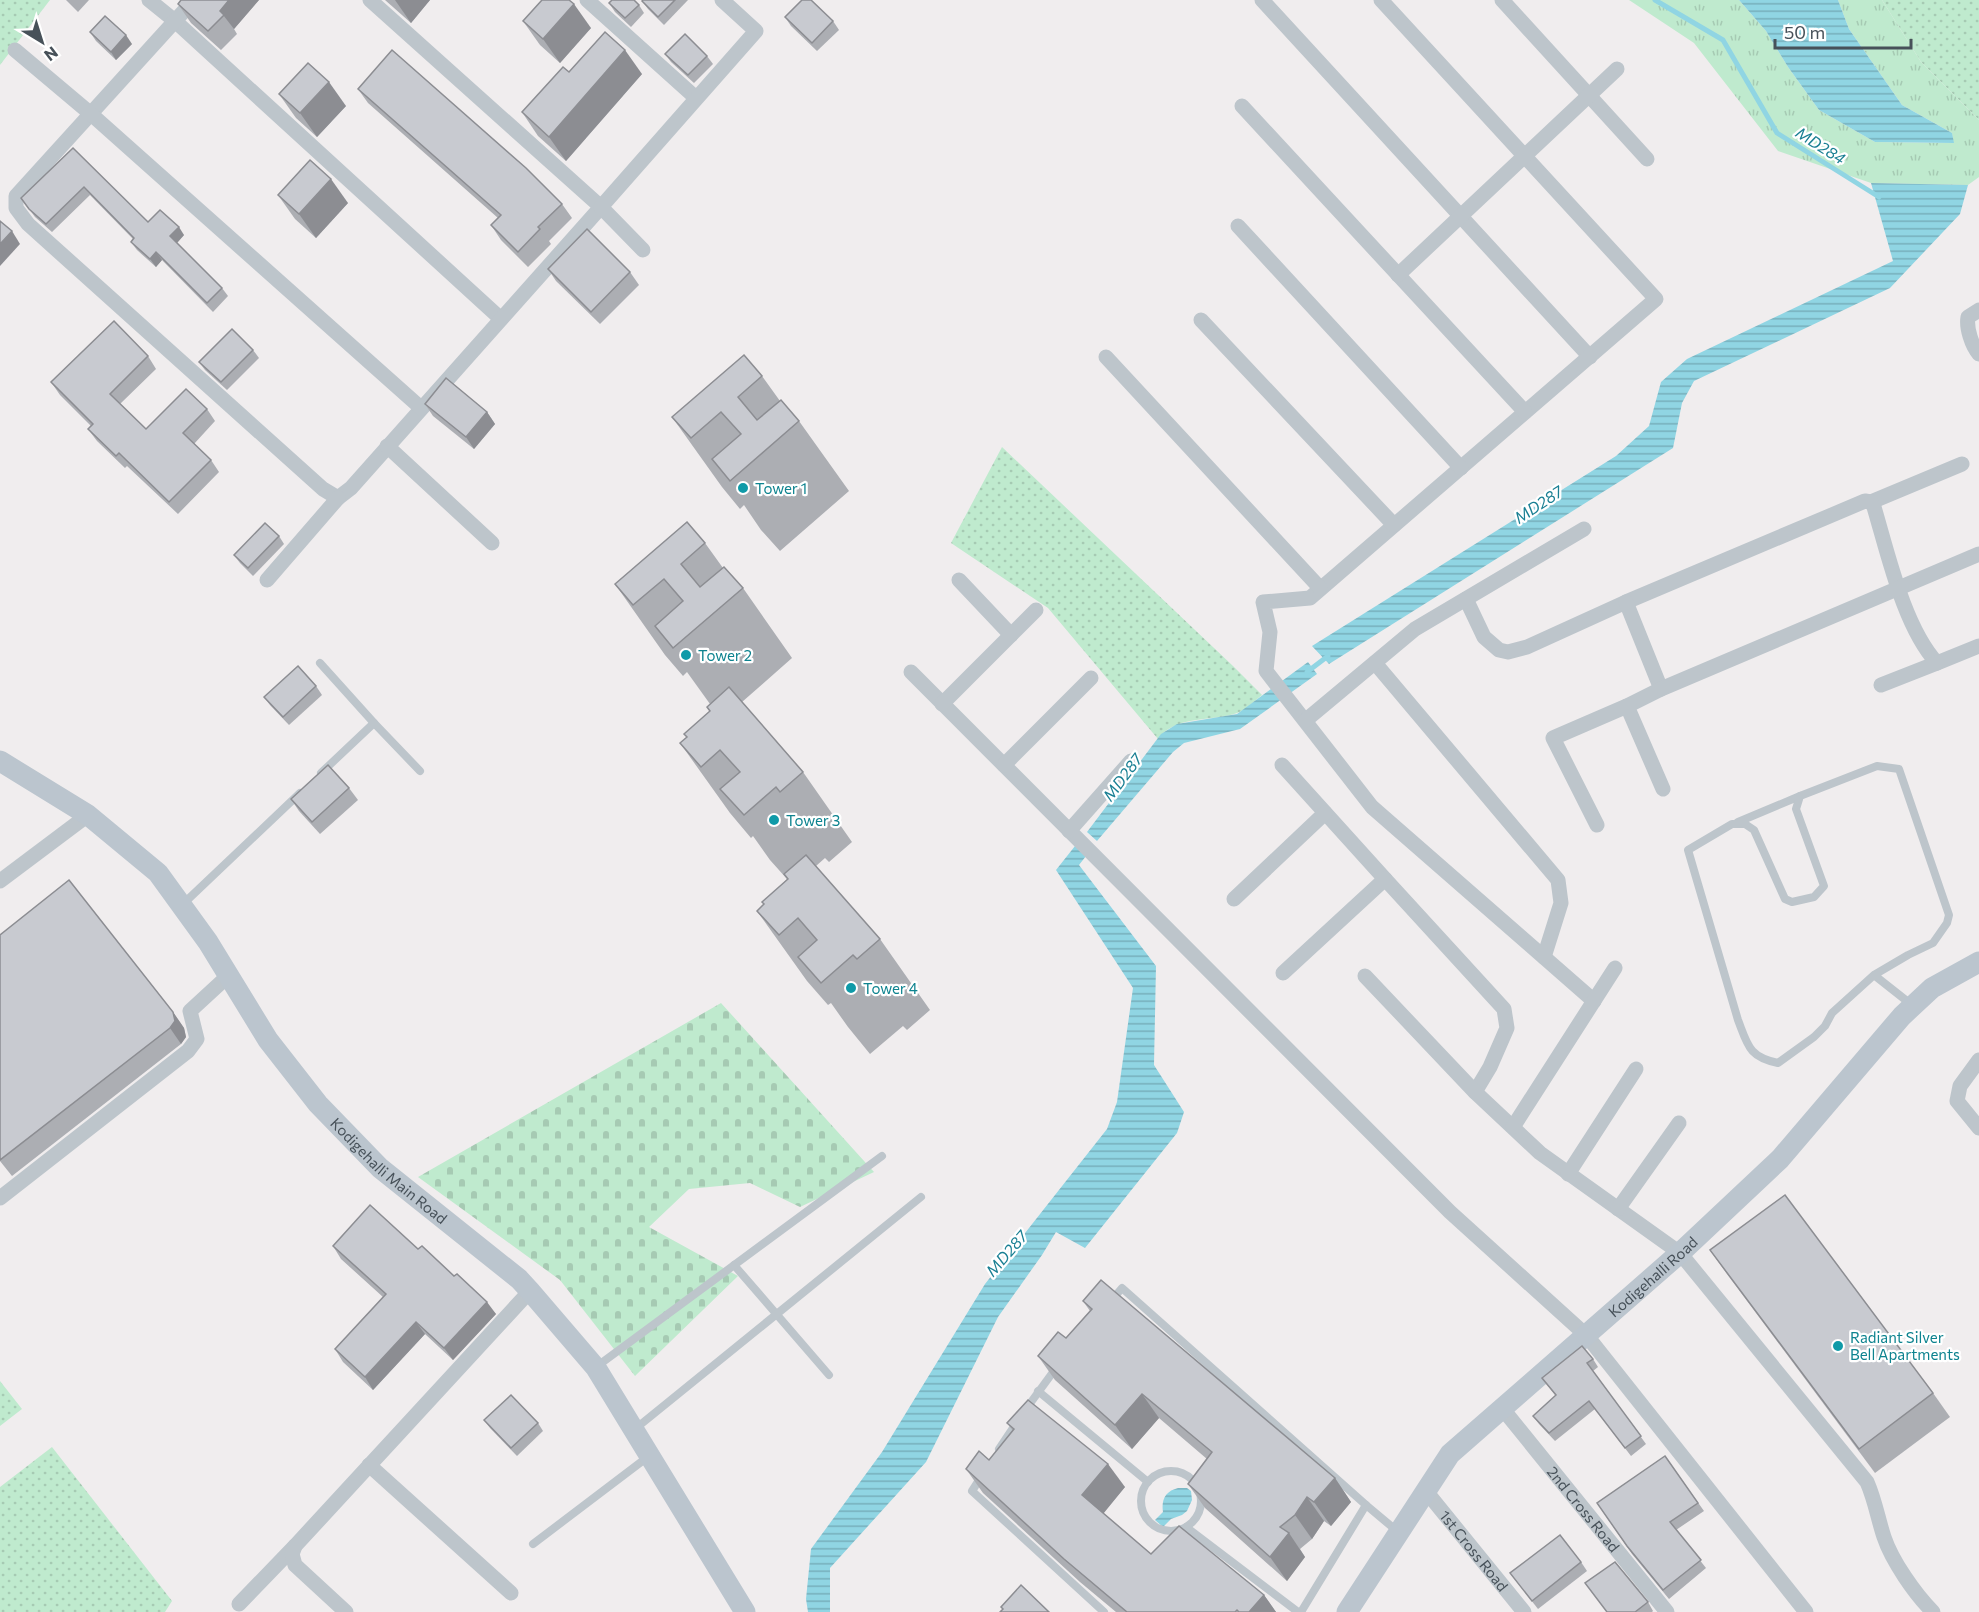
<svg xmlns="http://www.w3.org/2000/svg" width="1979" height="1612" font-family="Commissioner,sans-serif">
<defs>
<pattern id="grass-dots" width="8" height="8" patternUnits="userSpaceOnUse" patternTransform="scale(1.5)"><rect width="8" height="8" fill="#bfeace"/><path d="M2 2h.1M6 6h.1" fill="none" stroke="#a6cab3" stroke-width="1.8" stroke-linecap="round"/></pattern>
<pattern id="cemetery-stones" width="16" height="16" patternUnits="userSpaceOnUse" patternTransform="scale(1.5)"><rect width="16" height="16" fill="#bfeace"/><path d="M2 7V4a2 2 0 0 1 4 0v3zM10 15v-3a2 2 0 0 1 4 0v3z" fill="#a6cab3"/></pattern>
<pattern id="park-tufts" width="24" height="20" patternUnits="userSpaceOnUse" patternTransform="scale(1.5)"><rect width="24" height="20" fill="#bfeace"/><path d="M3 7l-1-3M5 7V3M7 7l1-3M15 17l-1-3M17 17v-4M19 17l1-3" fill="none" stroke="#a6cab3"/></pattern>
<pattern id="water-rules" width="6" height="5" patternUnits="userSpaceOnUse" patternTransform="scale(1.5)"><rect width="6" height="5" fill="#90d5e3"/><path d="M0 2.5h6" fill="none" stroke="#77afbb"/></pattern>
</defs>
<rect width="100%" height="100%" fill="#f0edee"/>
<g fill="url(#grass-dots)">
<polygon points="0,0 50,0 0,65"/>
<polygon points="1882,0 1979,0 1979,120 1921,62"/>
<path d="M1002,447L1233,666L1262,695C1254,701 1244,712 1234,714C1210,721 1174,716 1158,739L1048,608L951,543Z"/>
<polygon points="0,1381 22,1409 0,1426"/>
<polygon points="52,1447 172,1601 165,1612 0,1612 0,1487"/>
</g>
<polygon fill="url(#cemetery-stones)" points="721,1003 874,1172 800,1207 750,1183 689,1189 649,1227 738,1276 635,1376 560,1280 418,1177"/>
<polygon fill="url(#park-tufts)" points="1629,0 1739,0 1766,31 1788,67 1819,110 1875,142 1953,143 1952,133 1902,105 1849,29 1838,0 1882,0 1921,62 1979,120 1979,177 1968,185 1871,183 1778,151 1694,43"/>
<g fill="url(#water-rules)">
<polygon points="1739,0 1838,0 1849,29 1902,105 1952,133 1954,143 1875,142 1819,110 1788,67 1766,31"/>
<polygon points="1871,183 1968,185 1960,214 1890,288 1694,381 1682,403 1673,448 1329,664 1312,646 1616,456 1649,426 1661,382 1687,359 1893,261"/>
<polygon points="1308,662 1317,674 1240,729 1184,743 1173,752 1097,841 1087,832 1161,734 1177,724 1237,714"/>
<polygon points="1075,846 1086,856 1079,865 1156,966 1154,1065 1184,1112 1177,1133 1085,1248 1056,1232 1042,1255 998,1317 926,1462 830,1568 830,1612 808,1612 806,1599 811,1549 882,1452 985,1284 1107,1129 1117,1102 1133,988 1056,870"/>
<path d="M1178,1488H1187L1191,1491L1192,1500L1187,1511L1182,1515L1171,1519L1163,1527L1155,1520L1163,1512C1161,1499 1166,1491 1178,1488Z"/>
</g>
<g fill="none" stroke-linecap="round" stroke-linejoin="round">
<g stroke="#90d5e3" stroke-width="5">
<polyline points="1655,0 1723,40 1777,133 1879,197"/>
<polyline points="1307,672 1328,656"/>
</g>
<g stroke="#bdc5cb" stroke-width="8">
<polyline points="320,663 374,723"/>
<polyline points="321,773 374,723 420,771"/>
<polyline points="1738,822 1800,796"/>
<polyline points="182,905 300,793"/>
<path d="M1874,975L1908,955L1933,943L1947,923L1949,915L1899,769L1877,766L1800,796L1796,809L1824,886L1814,897L1792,902L1785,899L1754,830L1745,824H1732L1688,850L1738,1020C1748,1046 1749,1057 1778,1063L1814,1037L1825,1026L1832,1013L1874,975L1912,1005"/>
<polyline points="734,1265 829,1375"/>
<polyline points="1111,1301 1122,1288 1366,1505 1397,1531"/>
<polyline points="596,1367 882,1156"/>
<polyline points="1038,1391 1148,1482"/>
<polyline points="1026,1409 1056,1368"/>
<polyline points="635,1429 921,1197"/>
<polyline points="999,1449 1017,1422"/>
<circle cx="1171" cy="1501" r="30"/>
<polyline points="981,1477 972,1491 1104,1612"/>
<polyline points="1186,1527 1298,1612"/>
<polyline points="533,1544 649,1456"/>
<polyline points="1301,1612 1366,1505"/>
</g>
<g stroke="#bdc5cb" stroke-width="15">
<polyline points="149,0 175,21 501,319"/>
<polyline points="194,0 16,196 16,208 28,224 323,489 338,498 351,488 601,207 370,0"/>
<polyline points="587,0 696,98"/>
<polyline points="1262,0 1590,357"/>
<polyline points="1381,0 1656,299 1310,598 1263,602 1270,632 1266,671 1372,807 1594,1001"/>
<polyline points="1502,0 1647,159"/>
<polyline points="15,50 91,114 421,408"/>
<polyline points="1242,106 1525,412"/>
<polyline points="1238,226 1461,468"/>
<polyline points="643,250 601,207 756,31 722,0"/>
<polyline points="1398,275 1617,69"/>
<path d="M1979,310L1968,317C1966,328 1972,346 1979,354"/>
<polyline points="1201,320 1394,525"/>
<polyline points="1106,357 1320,588"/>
<polyline points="387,446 492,543"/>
<polyline points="1871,502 1962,464"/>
<polyline points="267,580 338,498"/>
<polyline points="959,580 1011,635"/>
<path d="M1466,599L1484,637L1499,650L1508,652L1527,647L1626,602L1865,501L1871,502L1874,507C1888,554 1904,627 1937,663L1979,646"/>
<polyline points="1626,602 1661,689"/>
<polyline points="1375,663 1558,880 1561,903 1544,957"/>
<polyline points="911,672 1450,1212 1587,1336 1806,1612"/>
<polyline points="1881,685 1937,663"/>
<polyline points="942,704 1036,610"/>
<polyline points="1627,706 1663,789"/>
<polyline points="1306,720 1415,629 1584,529"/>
<polyline points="1004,765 1091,678"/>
<polyline points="1282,765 1385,879"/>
<polyline points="1597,825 1553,738 1627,706 1661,689 1979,554"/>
<polyline points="1069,831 1131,761"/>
<polyline points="0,881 88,815"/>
<polyline points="1234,899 1325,813"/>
<polyline points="1283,973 1385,879 1504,1009 1507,1028 1490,1067 1475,1092"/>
<path d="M1365,976L1475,1092L1540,1153L1680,1253L1867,1482C1875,1500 1878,1519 1884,1537C1892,1561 1915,1594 1933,1612"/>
<polyline points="1979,1060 1960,1086 1957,1101 1979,1128"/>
<polyline points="1513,1127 1615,968"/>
<polyline points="1568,1174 1636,1069"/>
<polyline points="0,1198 188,1051 197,1039 190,1011 228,976"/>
<polyline points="1618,1209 1679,1123"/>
<path id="s1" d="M1502,1408L1667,1612"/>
<polyline points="369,1465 511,1593"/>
<path id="s2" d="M1425,1490L1524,1612"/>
<polyline points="239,1604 295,1546"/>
<polyline points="346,1612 295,1565 292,1554 295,1546 530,1291"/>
</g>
<g stroke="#bbc5ce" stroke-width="21">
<path id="s3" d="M0,761L88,815L158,873L208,942L268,1040L318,1104L380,1168L519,1279L530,1291L596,1368L745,1612"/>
<path id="s4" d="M1347,1612L1450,1454L1680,1253L1780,1159L1902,1016L1932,988L1979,962"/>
</g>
</g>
<g fill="#acaeb3">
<polygon points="66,0 89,0 78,12"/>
<polygon points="181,0 259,0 234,29 237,34 221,50 191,23 178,4"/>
<polygon points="385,0 430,0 411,23"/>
<polygon points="643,0 688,0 664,25 648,9 642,1"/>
<polygon points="609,3 639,5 644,13 631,27 615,12"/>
<polygon points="785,17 833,21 839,30 817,51 791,26"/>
<polygon points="523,21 591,28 560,63 540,45"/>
<polygon points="90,32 132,44 116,60 96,41"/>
<polygon points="665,54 707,56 713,64 694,83 671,62"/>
<polygon points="569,72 642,74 566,161 538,136 522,112"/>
<polygon points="358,89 562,204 572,218 549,241 551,244 528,267 501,240 491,225 498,218 368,103"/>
<polygon points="279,94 346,106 317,137 296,118"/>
<polygon points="73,148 148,222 184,235 177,243 222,288 228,296 213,312 162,260 156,267 137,250 131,242 133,239 90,195 52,232 35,217 21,198"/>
<polygon points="278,195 348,203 316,238 295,219"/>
<polygon points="548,269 630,272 639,285 600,324 556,281"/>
<polygon points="253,350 259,358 227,390 205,370 199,362"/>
<polygon points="148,356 156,369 120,404 146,429 207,409 215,421 194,444 211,460 219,472 178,514 127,466 125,468 97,441 88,429 91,426 60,395 51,382"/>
<polygon points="762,376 780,401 799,421 849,491 780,551 761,530 744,505 740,509 722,487 672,417"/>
<polygon points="425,404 487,412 495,424 474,449 433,416"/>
<polygon points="279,536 284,544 253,576 240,563 234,555"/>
<polygon points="705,543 723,568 743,588 792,658 742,702 803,772 852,842 829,862 825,858 816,866 880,939 930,1010 907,1030 903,1026 870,1054 848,1027 831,1003 828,1005 807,981 757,911 787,879 770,860 753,836 751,838 730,813 680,743 687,737 684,734 710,711 707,707 710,704 687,672 683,676 665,655 615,584"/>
<polygon points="316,686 322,695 289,725 270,705 264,697"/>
<polygon points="349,788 358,800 320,834 299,811 291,799"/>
<polygon points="0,935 173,1012 184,1028 186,1037 181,1044 12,1176 0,1161"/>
<polygon points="333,1246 418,1249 496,1314 453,1360 425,1334 373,1390 343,1362 335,1349 383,1297 341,1259"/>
<polygon points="1710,1250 1933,1393 1950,1417 1875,1473 1727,1274"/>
<polygon points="1083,1301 1335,1478 1351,1502 1331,1526 1324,1521 1312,1539 1300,1549 1305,1557 1287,1581 1205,1508 1188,1484 1207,1459 1159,1418 1132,1449 1055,1380 1038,1356 1066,1338 1090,1311"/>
<polygon points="1593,1359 1598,1367 1593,1371 1646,1444 1631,1456 1595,1409 1555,1441 1539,1424 1533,1416 1556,1396 1542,1378"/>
<polygon points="484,1420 538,1423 543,1431 517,1456 490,1428"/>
<polygon points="1007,1423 1125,1487 1103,1513 1151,1554 1264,1595 1276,1612 1116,1612 1080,1582 983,1493 966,1469 989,1460 1013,1431"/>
<polygon points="1665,1456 1704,1511 1676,1530 1706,1568 1669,1599 1632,1554 1597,1503"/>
<polygon points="1581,1562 1587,1571 1538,1609 1510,1573"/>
<polygon points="1648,1602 1653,1611 1652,1612 1606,1612"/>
</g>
<g fill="#8c8d92">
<polygon points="229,0 259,0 234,29 220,11"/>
<polygon points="395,0 430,0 411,23"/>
<polygon points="574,4 591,28 560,63 543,39"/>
<polygon points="126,35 132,44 116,60 111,52"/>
<polygon points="625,50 642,74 566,161 549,137"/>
<polygon points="329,82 346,106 317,137 300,113"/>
<polygon points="331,179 348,203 316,238 299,214"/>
<polygon points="179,227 184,235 176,244 170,236"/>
<polygon points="12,231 20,244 0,266 0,244"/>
<polygon points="156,252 162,260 156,267 150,259"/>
<polygon points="487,412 495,424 474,449 466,437"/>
<polygon points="173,1012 184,1028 186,1037 181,1044 170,1028"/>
<polygon points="487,1302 496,1314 453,1360 444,1348"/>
<polygon points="416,1322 425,1334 373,1390 365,1377"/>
<polygon points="1142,1394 1159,1418 1132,1449 1115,1425"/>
<polygon points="1108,1464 1125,1487 1099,1519 1082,1495"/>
<polygon points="1335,1478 1351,1502 1331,1526 1314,1502"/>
<polygon points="1307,1497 1324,1521 1312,1539 1295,1515"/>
<polygon points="1289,1533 1305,1557 1287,1581 1270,1557"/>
<polygon points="1264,1595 1276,1612 1249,1612"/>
</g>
<g fill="#c8cad0" stroke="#8c8d92" stroke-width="1.5">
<polygon points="181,0 229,0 220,11 224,15 208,31 178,4"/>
<polygon points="542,0 569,0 574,4 543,39 523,21"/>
<polygon points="612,0 634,0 639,5 625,18 609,3"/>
<polygon points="643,0 675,0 658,17 642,1"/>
<polygon points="802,0 811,0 833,21 812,43 785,17"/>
<polygon points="105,16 126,35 111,52 90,32"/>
<polygon points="605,32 625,50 549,137 522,112 563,67 569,72"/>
<polygon points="685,34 707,56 688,75 665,54"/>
<polygon points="392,50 526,168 562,204 538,227 540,229 518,252 491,225 501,215 358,89"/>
<polygon points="308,63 329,82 300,113 279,94"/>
<polygon points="73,148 148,222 160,210 179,227 170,236 222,288 207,303 156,252 150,259 131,242 134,238 84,187 46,224 29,209 21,198"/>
<polygon points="310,160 331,179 299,214 278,195"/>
<polygon points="0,221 12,231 0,244"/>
<polygon points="587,229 630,272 591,312 548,269"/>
<polygon points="114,321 148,356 110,394 146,429 186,389 207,409 183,433 211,460 169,502 119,453 116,456 88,429 93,424 51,382"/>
<polygon points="232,329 253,350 221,382 199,362"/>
<polygon points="744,355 762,376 738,397 757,420 781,400 799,421 730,481 712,459 741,434 721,412 691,438 672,417"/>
<polygon points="446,378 487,412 466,437 425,404"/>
<polygon points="687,522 705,543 681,564 700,587 724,567 743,588 673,648 655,626 683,601 664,579 633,605 615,584"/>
<polygon points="265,523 279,536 248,568 234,555"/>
<polygon points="298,666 316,686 283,717 264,697"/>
<polygon points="729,687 803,772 780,792 776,787 744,815 720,789 740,772 720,750 701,767 680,743 687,737 684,734 710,711 707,707"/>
<polygon points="328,765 349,788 312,822 291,799"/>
<polygon points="806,855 880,939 857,959 853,955 821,983 798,957 817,940 798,918 779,935 757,911 764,904 762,902 788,879 784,874"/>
<polygon points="69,880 173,1012 175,1021 170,1028 0,1160 0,935"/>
<polygon points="1785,1195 1933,1393 1859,1449 1710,1250"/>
<polygon points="370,1205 418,1249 422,1246 454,1276 457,1274 487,1302 444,1348 416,1322 365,1377 335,1349 386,1294 333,1246"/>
<polygon points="1101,1280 1335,1478 1314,1502 1307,1497 1295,1515 1280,1527 1289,1533 1270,1557 1188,1484 1212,1452 1142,1394 1115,1425 1038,1356 1058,1332 1066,1338 1092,1309 1083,1301"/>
<polygon points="1582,1346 1593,1359 1587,1363 1641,1436 1625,1448 1589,1401 1549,1433 1533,1416 1556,1395 1542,1378"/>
<polygon points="511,1395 538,1423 511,1448 484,1420"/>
<polygon points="1028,1400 1108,1464 1082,1495 1151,1554 1179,1526 1264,1595 1249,1612 1239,1612 1237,1610 1235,1612 1127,1612 1064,1559 966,1469 979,1451 989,1460 1014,1429 1007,1423"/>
<polygon points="1665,1456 1698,1503 1670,1522 1701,1560 1663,1590 1627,1546 1597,1503"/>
<polygon points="1560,1535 1581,1562 1532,1601 1510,1573"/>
<polygon points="1615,1562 1648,1602 1635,1612 1607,1612 1585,1583"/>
<polygon points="1021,1585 1049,1612 1000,1612 1003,1609 1001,1607"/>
</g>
<g fill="#0f9aa8" stroke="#fff" stroke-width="2">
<circle cx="743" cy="488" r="6"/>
<circle cx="686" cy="655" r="6"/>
<circle cx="774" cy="820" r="6"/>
<circle cx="851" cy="988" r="6"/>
<circle cx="1838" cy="1346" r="6"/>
</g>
<g text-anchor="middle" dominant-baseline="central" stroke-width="4.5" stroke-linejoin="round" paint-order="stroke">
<g font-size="15" fill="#0d838f" stroke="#fff" text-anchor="start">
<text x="755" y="488">Tower 1</text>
<text x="698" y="655">Tower 2</text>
<text x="786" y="820">Tower 3</text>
<text x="863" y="988">Tower 4</text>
<text x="1850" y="1337">Radiant Silver<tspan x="1850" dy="17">Bell Apartments</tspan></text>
</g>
<g font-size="15" fill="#475159" stroke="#fff">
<text stroke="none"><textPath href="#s3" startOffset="573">Kodigehalli Main Road</textPath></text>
<text stroke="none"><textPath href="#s4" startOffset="458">Kodigehalli Road</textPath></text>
<text stroke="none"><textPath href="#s1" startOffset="130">2nd Cross Road</textPath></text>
<text stroke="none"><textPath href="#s2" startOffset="78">1st Cross Road</textPath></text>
</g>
<g font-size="16" font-style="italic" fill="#197f93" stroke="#fff">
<text transform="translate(1821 145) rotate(32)">MD284</text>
<text transform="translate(1538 504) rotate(-33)">MD287</text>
<text transform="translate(1122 777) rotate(-53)">MD287</text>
<text transform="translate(1006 1253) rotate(-49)">MD287</text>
</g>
</g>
<g transform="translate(42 42) rotate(142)" stroke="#ffffff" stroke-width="4.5" paint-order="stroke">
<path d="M0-4.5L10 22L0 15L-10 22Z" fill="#475159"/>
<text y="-9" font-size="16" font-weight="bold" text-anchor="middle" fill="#475159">N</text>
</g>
<path d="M1775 39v9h136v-9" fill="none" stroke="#475159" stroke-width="3"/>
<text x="1784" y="39" font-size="18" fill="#475159" stroke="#ffffff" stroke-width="4.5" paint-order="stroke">50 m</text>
</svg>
